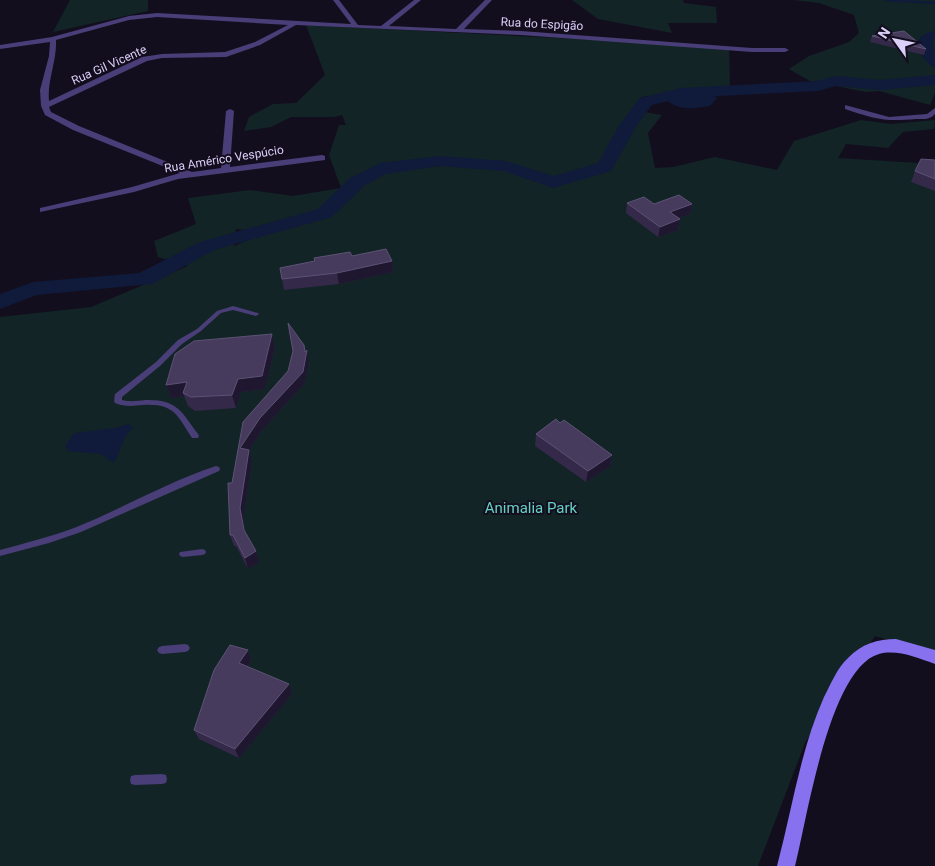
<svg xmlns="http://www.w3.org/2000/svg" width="935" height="866" font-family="Roboto,sans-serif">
<rect width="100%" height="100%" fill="#130e1d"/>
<g fill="#122426" fill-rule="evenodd">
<polygon points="70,0 148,0 148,11 53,32"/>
<polygon points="572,0 683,0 684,3 716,7 717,23 668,23 672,33 598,19"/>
<polygon points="793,0 935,0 935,93 930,105 879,91 866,92 810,81 789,69 809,56 849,42 859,33 854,15 819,3"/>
<path d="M306,25L729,47L730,86L713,88L708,91H690L641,97L644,112L662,115L648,133L655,168L673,167L715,157L777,170L794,141L861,120L891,124L935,120L934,129L903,132L888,148L846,144L838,158L935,164V654L875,636L805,743L758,866H0V317L91,307L188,266L158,257L154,241L196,224L188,198L250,190L293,196L341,188L329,155L339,125H346L342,115L334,117H291L271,127L244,131L249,117L273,104L296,103L325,75ZM236,229L265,233L234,246Z"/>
</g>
<g fill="#101a3a">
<path d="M709,92L717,98L710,106C693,109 676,111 663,97L681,93Z"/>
<polygon points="128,424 133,427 125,438 114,463 101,454 68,451 65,446 74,433 115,428"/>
</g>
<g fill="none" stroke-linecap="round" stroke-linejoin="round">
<polyline stroke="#101a3a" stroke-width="2.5" points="886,0 935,3"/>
<g fill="#101a3a" fill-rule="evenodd">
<path d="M935,31L933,42L935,67C926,64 913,47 920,38C923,34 930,32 935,31Z"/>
<polygon points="935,75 935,85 880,90 836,86 818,91 681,98 652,105 637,125 611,171 553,188 504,171 440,166 385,174 364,186 332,217 214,250 152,284 37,295 0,309 0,294 33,282 139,273 200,242 318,209 350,178 380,163 440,156 506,161 554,176 598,163 620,124 640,98 681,88 817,81 836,76 880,80"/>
</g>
<g fill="#493e77" fill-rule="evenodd">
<path d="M233,306L258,313L259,314L256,316L233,310L221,313L201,331L182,344L160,366L122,397V400C130,402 137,401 145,400C177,399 181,411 198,434L199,436L198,438H192C177,415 174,403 143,405C133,406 125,407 115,403L114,401L115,394L156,362L178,340L197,329L217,311Z"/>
<path d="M216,466L219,467L220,469L219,471L81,532L49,543L0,556V550C25,543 50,537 74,528C122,509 167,482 216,466Z"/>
<polygon points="202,549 205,550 206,552 205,554 202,555 183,557 180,556 179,554 180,552"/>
<polygon points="185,644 188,645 190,648 188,651 185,652 162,654 159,653 157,650 159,647 162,646"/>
<polygon points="162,774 166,775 167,779 166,783 162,784 135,785 131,784 130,780 131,776 135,775"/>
</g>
<g fill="#493e77" fill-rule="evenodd">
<path d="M333,0H339L358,25L381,26L414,0H421L389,26L456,29L485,0H492L464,29L521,31L752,48H785L789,50L785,52H752L521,35L296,25L260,45L226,57L162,58L147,61L49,107L51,112L79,126L192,172L221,168L226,111L230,109L234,111L230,167L322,155L325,156V160L178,179L134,192L40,212V208L132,187L180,173L73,130L45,115L41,106L40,90L49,56L50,42L0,49V45L52,37L129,16L157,13L351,24ZM157,17L288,25L255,42L225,52L162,54L142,57L49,101C47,81 57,61 56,40L129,20Z"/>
<path d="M845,105L889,117L927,114L935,108V114C930,120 923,119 916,119C885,122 875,119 845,109Z"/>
</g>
<path fill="#8771ef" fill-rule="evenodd" d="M896,639L935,650V664C918,658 897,649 879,654C829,668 807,820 795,866H777C792,810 800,751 824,697C831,684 837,668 848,658C861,644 878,639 896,639Z"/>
</g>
<g fill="#342949">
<polygon points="872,36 926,49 924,55 870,42"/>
<polygon points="935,160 935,191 911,182 915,171"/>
<polygon points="627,203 654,204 692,204 690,214 679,218 680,219 678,230 658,237 626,213"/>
<polygon points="352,256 392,261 393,272 339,284 284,290 280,268"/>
<polygon points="272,334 275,347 265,389 241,392 236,408 195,411 188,406 184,396 171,398 166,385"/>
<polygon points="307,350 309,361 305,383 263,429 249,450 252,461 243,519 246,534 256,551 259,562 248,569 236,546 234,546 230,535 232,483 243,422"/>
<polygon points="560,423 612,455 610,466 586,482 535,446 536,434"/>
<polygon points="248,650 251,660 247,667 292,694 239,758 199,739 194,730"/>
</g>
<g fill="#1f1630">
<polygon points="692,204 690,214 668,222 670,212"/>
<polygon points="680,219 678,230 658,237 660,227"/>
<polygon points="392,261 393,272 339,284 337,273"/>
<polygon points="272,334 275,347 265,389 241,392 236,408 232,395 238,379"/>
<polygon points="307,350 309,361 305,383 263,429 249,450 252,461 243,519 247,541 244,530 240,508 240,448"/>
<polygon points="187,382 183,393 184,396 171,398 166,385"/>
<polygon points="612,455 610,466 586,482 588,471"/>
<polygon points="256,551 259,562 248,569 245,558"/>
<polygon points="248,650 251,660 243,673 239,663"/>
<polygon points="289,684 292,694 239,758 235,749"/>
</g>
<g fill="#463b5c" stroke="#5d5275">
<polygon points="904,31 926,49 872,36"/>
<polygon points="921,159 935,160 935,179 915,171"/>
<polygon points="679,195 692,204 670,212 680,219 660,227 627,203 644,197 654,204"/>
<polygon points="386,249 392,261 337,273 282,279 280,268 315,261 314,258 350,252 352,256"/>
<polygon points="288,323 304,345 305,352 307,350 303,372 260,418 240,448 249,450 240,508 244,530 256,551 245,558 233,535 230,535 228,483 232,483 243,422 288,371 293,351"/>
<polygon points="272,334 262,376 238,379 232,395 191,397 183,393 187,382 166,385 175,354 194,341"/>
<polygon points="556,419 560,423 564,420 612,455 588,471 536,434"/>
<polygon points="230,645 248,650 239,663 289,684 235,749 194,730 214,670"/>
</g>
<g text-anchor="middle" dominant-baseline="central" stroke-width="4" stroke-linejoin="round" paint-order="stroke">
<g font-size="12" fill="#dbd0fa" stroke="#130e1d">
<text transform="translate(542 24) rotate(3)">Rua do Espigão</text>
<text transform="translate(109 65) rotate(-24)">Rua Gil Vicente</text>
<text transform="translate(224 159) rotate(-9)">Rua Américo Vespúcio</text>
</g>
<g font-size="15" fill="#65d1c5" stroke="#130e1d">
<text x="531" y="508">Animalia Park</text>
</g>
</g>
<g transform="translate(895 40) rotate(303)" stroke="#130e1d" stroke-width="4" paint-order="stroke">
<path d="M0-4L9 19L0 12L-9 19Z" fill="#dbd0fa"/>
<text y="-8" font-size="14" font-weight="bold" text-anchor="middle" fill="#dbd0fa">N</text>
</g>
</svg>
